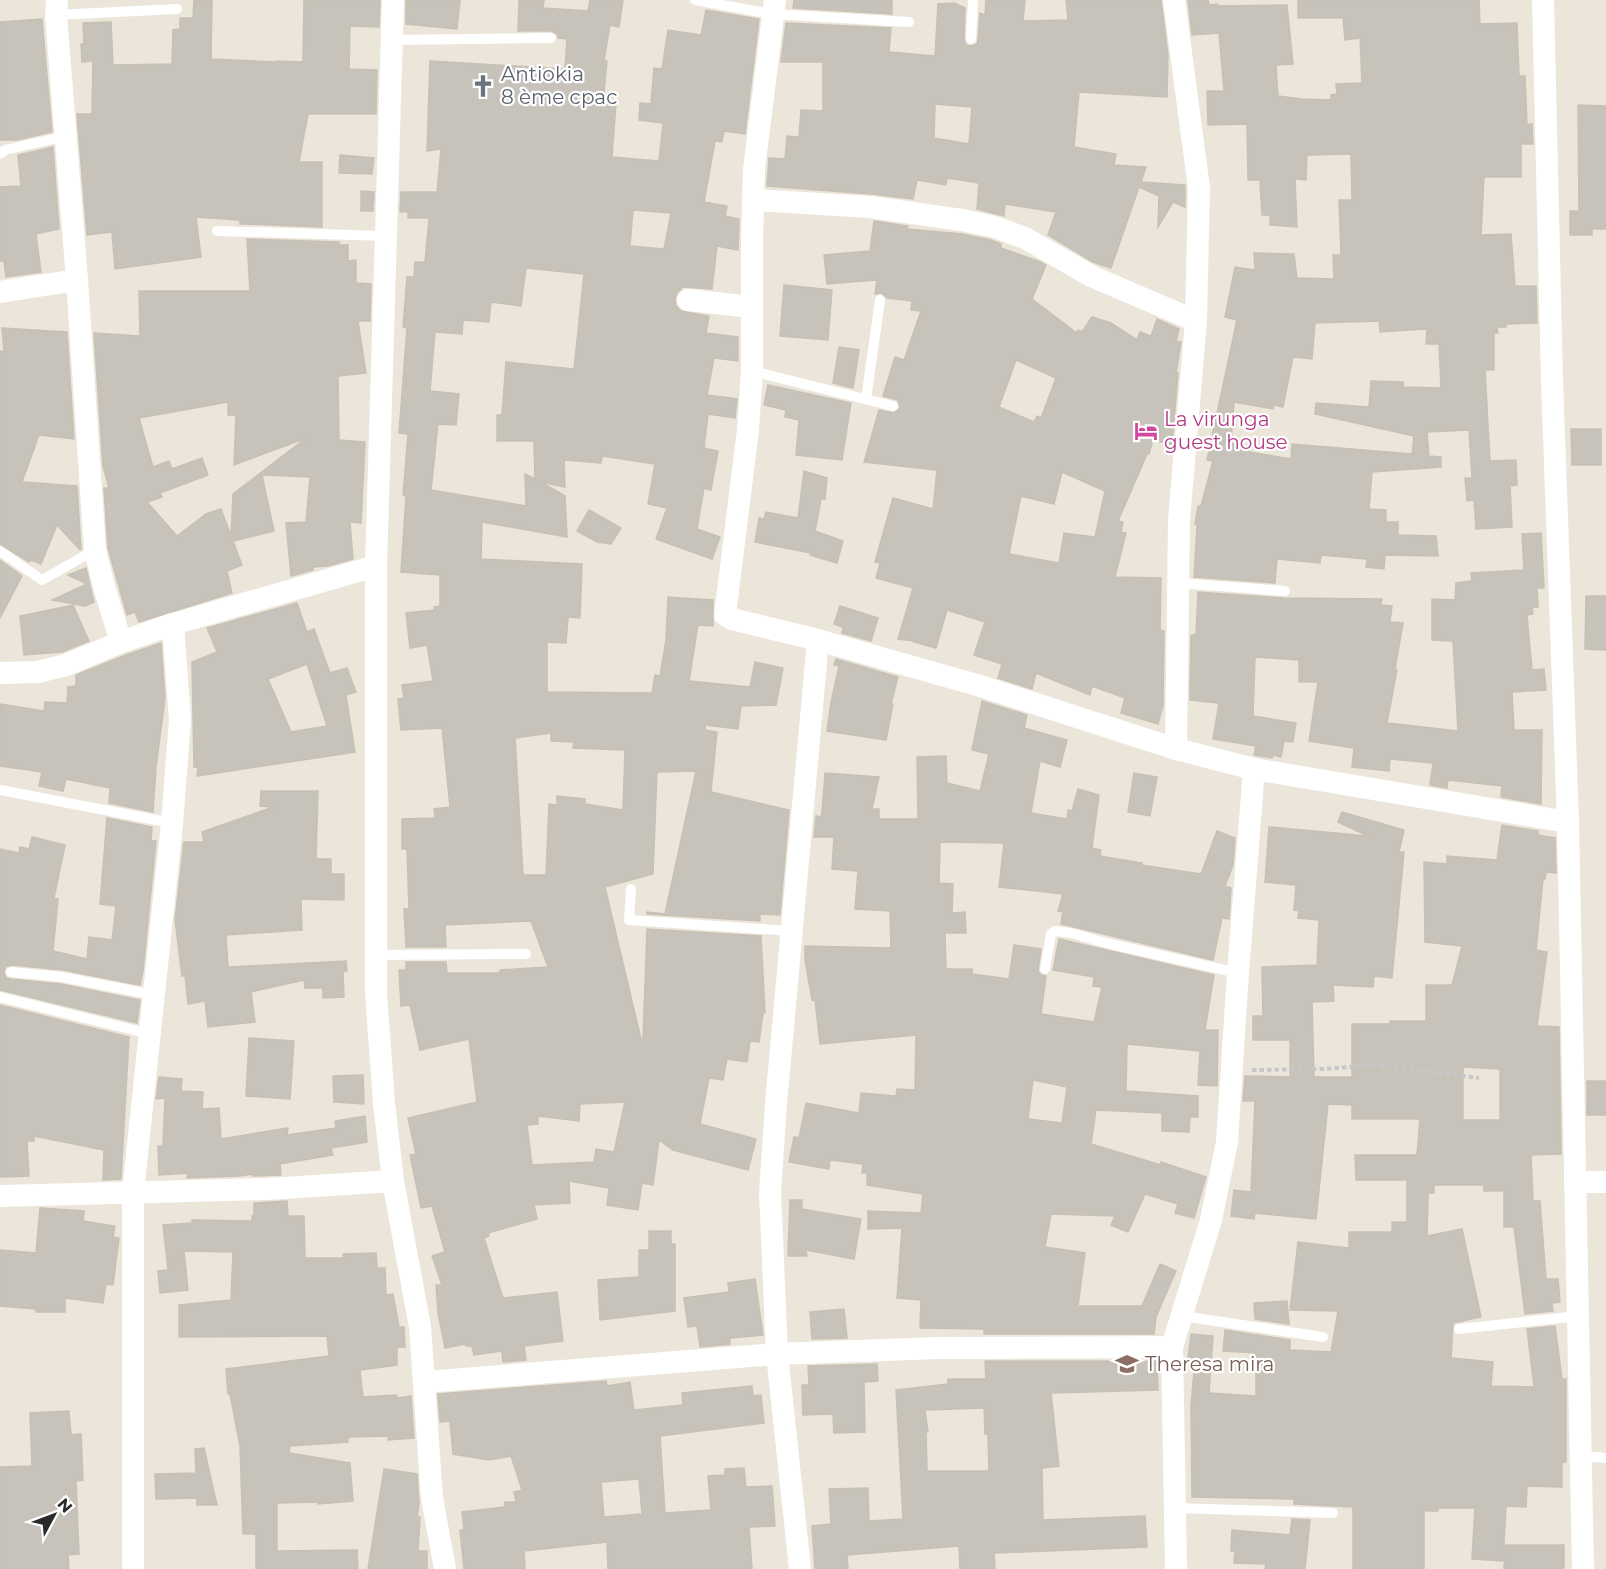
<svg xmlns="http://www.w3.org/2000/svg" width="1606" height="1569" font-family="Montserrat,sans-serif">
<rect width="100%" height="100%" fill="#ece5da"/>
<g fill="#c7c2ba" stroke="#c7c1b4" stroke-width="1.5" fill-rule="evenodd">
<polygon points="194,0 212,0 211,59 277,62 277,61 303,62 304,0 380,0 379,27 350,26 349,69 377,70 376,114 308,114 299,162 322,162 322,227 246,224 240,224 240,220 196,217 201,257 115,269 112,232 87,235 77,114 92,114 93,61 82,62 81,44 84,44 83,23 111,22 113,65 172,64 173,30 180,29 180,18 193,18"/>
<polygon points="406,0 460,0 457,29 406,24"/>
<path d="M519,0H544L543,8L588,11L590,0H623L619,27L610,25L604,61H607L603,102L616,103L612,157L659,161L663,123L639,120L640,103L651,104L654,68L662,69L668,30L701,35L706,10L759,19L745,134L724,131L722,142L715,141L704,202L727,206L725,216L739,219L738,250L717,246L712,289L683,287L677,293L675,299L676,306L681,311L709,316L706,333L738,337V361L714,358L707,395L737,399L735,418L708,414L704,448L718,451L711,490L704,488L697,529L720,537L712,559L656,539L667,508L648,504L655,464L602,456L601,463L564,460L565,487L541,482L565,496L567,537L482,522L481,559L582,564L580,618L568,617L566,643L547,642V692L652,693L655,675L660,676L666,640L668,597L713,600V626L698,625L689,681L750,687L755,662L783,668L776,705L741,706L738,729L705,725V730L717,732L711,792L789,810L780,915L760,914V921L647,914V912L665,914L696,771L657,772L653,874L605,887L641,1039H643L647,929L761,936L765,1013H763L759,1042L750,1041L747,1062L727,1059L723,1080L709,1078L700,1124L756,1139L748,1170L673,1150L659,1140L653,1185L642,1183L638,1210L607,1205L609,1188L569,1181L570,1203L534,1205L537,1219L488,1233L489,1236L484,1238L503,1298L557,1292L563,1341L524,1346L526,1360L503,1362L502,1351L474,1355L472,1346H466L465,1344L445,1348L438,1313L436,1285H442L432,1256L445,1252L432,1206L421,1208L410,1155L416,1154L408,1118L477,1102L469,1039L420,1050L410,1005L401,1006L399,970H406V962H446L447,973H500V970L548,967L531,921L445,925L446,947H406L404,909H409L407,849H402V819L435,818L434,809L450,807L442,728L401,730L398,699L404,698L402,685L433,681L427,645L410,648L406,613L435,610L434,607L440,606V575L401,572L406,496L403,495L408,434L399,433L407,328L403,327L407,277H414L415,262H425L429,218H408V212H400L401,192H437L441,149L427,151L430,61L565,69L567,39L558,38L557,34L551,31H518ZM633,210L671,213L664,249L630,246ZM526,268L584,274L574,369L506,362L502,415H497V441H534L535,479L525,474L526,506L431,490L438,424L456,425L459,394L430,391L435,332L462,334L463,320L489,322L491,302L521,306ZM551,733V741L574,742L573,748L625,750L623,810L585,804V799L557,796V805L549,804L546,875H523L515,738ZM625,1102L614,1152L596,1149L594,1162L532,1165L527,1125L538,1124V1116L579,1121L580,1104Z"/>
<polygon points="794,0 892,0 892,14 793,8"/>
<path d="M986,0H1025L1023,21L1068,20L1066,0H1161L1168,55L1167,97L1079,92L1074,147L1116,154L1114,165L1146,167L1141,182L1185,185V207L1173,202L1158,227L1159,196L1139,187L1111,268L1093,262L1048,235L1056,212L1005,204L1004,216L977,209L979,183L947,178L946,185L917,180L913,199L871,194L767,186L769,158L785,159L787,136L799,137L801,110L823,111V62H781L786,23L891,28L889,52L935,56L938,4L954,3L965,8L964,39L966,45L971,46L977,44L978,40L980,13L985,15ZM935,104L972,107L969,144L934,138Z"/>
<path d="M1188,0H1208L1209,5L1218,4V6L1287,5L1293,64L1276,65L1278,96L1302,99L1331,100V95L1337,94L1336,84L1362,83L1360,38L1345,40L1343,18H1298V0H1479L1480,24L1517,23L1519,76H1525L1527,125L1532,124L1533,144H1521V177H1484L1481,235L1511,234L1515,286H1536L1537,323L1506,324V327H1497L1498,333H1494V370H1485L1490,461L1516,460L1517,485L1510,486L1512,527L1476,529L1474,500L1467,501L1465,478H1472L1469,430L1427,432L1429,456L1441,457V467L1372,472L1369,509L1386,510V522H1398V535L1436,536L1438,556L1385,555L1384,569L1366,567L1367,559L1321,555L1320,563L1277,559L1275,583L1194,577L1197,524H1195L1198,506H1201L1213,461L1207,460L1237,320L1225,317L1235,267L1255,270L1254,253L1294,254L1297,278L1334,279L1333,255H1341L1339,200H1352L1351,154L1307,155L1306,180L1295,179L1297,227L1270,225V215H1262L1260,180H1248L1247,124L1208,125L1207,91H1224L1219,33L1192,35ZM1379,321L1380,332L1427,329L1426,344H1439L1441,388L1403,387V382L1371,381L1369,407L1316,403L1315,414L1414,436L1412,454L1292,444L1291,459L1249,452L1250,447L1231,443L1234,402L1273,409L1274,405L1283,407L1293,357L1312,359L1315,323Z"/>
<polygon points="42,19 52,132 17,140 0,140 0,22"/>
<polygon points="1578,105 1606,106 1606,229 1592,229 1592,235 1570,235 1570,211 1579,211"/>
<polygon points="53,147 59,229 36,234 41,272 6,277 4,261 0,261 0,187 21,186 18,155"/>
<polygon points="340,155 374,158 372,174 339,173"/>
<polygon points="361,191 374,192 373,211 361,211"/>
<path d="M874,221L908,226L907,229L962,234L991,240L1001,244V248L1038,261L1046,265L1032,299L1077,333L1078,330L1082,332L1092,317L1111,323L1137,340L1140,332L1151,336L1157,319L1179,329L1176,341L1181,342L1176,373H1178L1172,445L1153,440L1149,454H1147L1118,521L1123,522L1121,532L1126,533L1115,577L1161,578L1160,630L1164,631L1163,706L1158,724L1121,713L1125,698L1092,686L1090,695L1036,673L1032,689L998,678L1002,664L974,655L985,622L947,610L936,648L914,642V641L898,639L913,588L876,578L880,563L875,562L893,498L933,509L937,470L864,462L879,410L894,413L900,408L898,400L883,396L895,357L904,360L921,311L911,310L912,301L887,298L882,293L875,294L877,280L827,284L824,255L870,251ZM1016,360L1056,378L1041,418L1037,416L1034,422L999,407ZM1062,472L1105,491L1095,537L1064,533L1059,563L1009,554L1021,496L1054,504Z"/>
<path d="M247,239L339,242V245H348V261L356,260V283L371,284L370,321H358L366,373L338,376L339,440L365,442L361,523L350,522L353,559L328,566L313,567V570L291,576L286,523L306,522L310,477L262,475L274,531L233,541L242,565L227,571L232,593L139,622L135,612L127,615L108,548L104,488H109L103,466L94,333L140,336L139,291H250ZM228,402V415H236L234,465L306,438L233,494L231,536L221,509L206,514L177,536L147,502L162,497L160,493L208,475L202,458L172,469L169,461L153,467L139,418Z"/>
<polygon points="784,285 832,290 828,340 780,336"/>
<polygon points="2,328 67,332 74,439 39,435 22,482 77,486 81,549 80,550 57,525 41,564 31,560 29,562 0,544 0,351 4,352"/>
<polygon points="839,347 859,350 853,388 833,383"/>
<polygon points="768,385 851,403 842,460 796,455 799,420 785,417 786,410 764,405"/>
<polygon points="1571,429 1601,429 1601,465 1572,465"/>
<polygon points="804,471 827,478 825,499 821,499 815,531 843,541 837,563 810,555 811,553 755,542 759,518 764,519 766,512 798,518"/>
<polygon points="589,510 621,528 611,544 597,542 577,531"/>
<polygon points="1541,533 1544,588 1537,588 1538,607 1532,607 1533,614 1527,615 1532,670 1544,669 1546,690 1512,692 1514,730 1542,730 1541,804 1501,797 1502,786 1448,780 1447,788 1430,785 1433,763 1390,759 1389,771 1352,767 1354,748 1309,741 1318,682 1299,682 1299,660 1255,657 1253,716 1296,723 1293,742 1284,741 1281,757 1273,755 1272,758 1254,755 1256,746 1213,739 1219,703 1190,700 1191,635 1196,635 1198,592 1284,598 1382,599 1381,605 1392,606 1390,622 1403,623 1395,669 1397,670 1387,723 1458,731 1453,641 1432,640 1432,599 1455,600 1456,583 1472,581 1471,573 1524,570 1522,534"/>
<polygon points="0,560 22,576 0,618"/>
<polygon points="86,568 94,602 85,606 52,600 87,584 68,575"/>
<polygon points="1586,596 1606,596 1606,650 1585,649"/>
<path d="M297,603L307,632L314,629L330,673L347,668L356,692L346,695L355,752L197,776L198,767H194L192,662L217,652L207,628ZM307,664L327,726L291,732L268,679Z"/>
<polygon points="73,605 89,641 62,652 24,655 20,616"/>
<polygon points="840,606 878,618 871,641 842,633 843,627 834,624"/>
<polygon points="161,643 165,699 156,767 153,812 109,803 110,788 66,779 63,791 39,786 42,772 0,766 0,704 44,711 45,702 67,703 68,687 76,686 76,675 126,655"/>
<polygon points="836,659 898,677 891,704 893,704 886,740 827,731 831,703 839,666 834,665"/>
<path d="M982,701L1027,715L1024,728L1067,740L1060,767L1040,761L1031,813L1067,819L1068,810L1072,811L1078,789L1099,795L1092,848L1101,850L1100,856L1142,863L1141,865L1201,874L1217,831L1235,838L1233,865L1225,886L1231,888L1229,919L1222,918L1213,960L1061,924L1063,912L1058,911L1063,894L999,887L1004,843L940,842L939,883L953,884L952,913L965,912L966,933H945L946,969H972V974L1009,979L1014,945L1041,949L1038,971L1041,975L1046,976L1041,1014L1094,1022L1102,987L1093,986L1094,977L1053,970L1059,939L1214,975L1205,1030H1218L1217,1086L1198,1085L1200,1051L1127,1044L1126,1091L1198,1096V1117H1190L1189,1132L1162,1131V1113L1096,1110L1091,1144L1161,1165V1162L1206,1177L1194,1218L1175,1213L1178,1204L1145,1194L1128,1232L1111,1225L1115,1216L1051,1214L1045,1247L1085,1253L1078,1306H1142L1160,1264L1176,1271L1156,1317L1154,1334H984V1329L920,1328L921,1300L897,1298L902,1228L868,1229V1211L921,1213L923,1194L867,1185V1173H862L863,1164L830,1160L829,1169L789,1162L794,1137L799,1138L806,1103L859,1113L861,1093L896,1096L897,1089L915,1090L916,1035L820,1044L815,999L812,1000L805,960V946L891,948L890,911L855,909L858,871L832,869L834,837H814L816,816L821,817L822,812L825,773L879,777L872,809H879V819H918L917,757L946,756L947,783L980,791L989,754L972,750ZM1033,1080L1067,1087L1062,1123L1028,1119Z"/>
<polygon points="1134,773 1157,777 1150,816 1128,812"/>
<polygon points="261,791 318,791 316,859 331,859 331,874 344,874 344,900 301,899 302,930 226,935 228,967 346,961 347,971 343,972 344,997 323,998 323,988 305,988 304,980 251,992 255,1022 208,1027 205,1001 188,1004 185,976 182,976 175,920 184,842 204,842 202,832 273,807 260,806"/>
<path d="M1342,812L1404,830L1399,852H1404L1392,978L1374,976L1373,987L1333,985L1334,1001L1312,1002L1314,1077H1352V1024H1390V1021H1426V985H1452L1462,946L1425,942L1424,862L1447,864V856L1497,860L1502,825L1538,831V835L1555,838L1556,873L1546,872L1545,879H1543L1536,950L1547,952L1537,1026L1559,1027L1561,1154L1531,1155L1533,1201H1540L1546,1279H1558L1560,1302L1552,1303L1553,1311L1525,1314L1514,1227H1504V1191H1484V1185H1434V1193H1428L1427,1236L1462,1229L1481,1317L1453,1323L1451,1358L1493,1362L1491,1386L1534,1387L1527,1329L1555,1326L1562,1379H1566V1462H1562V1487L1527,1486L1526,1507L1506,1506L1503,1561L1472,1559L1475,1508H1438V1511H1424V1569H1353V1507L1294,1504V1499L1192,1497L1191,1405L1195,1360L1188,1359L1191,1334L1213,1336L1209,1393L1256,1396V1353L1223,1351L1225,1330L1290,1340V1350L1331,1352L1338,1311L1290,1310L1298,1242L1349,1248V1232H1392V1222H1407V1180H1356L1355,1155H1417L1420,1119H1352V1105L1328,1104L1316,1219L1255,1213L1254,1219L1231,1216L1234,1190L1251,1192L1255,1101H1243L1245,1076L1290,1077V1040H1253V1016H1263L1262,967L1317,965L1319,920L1298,918L1299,911L1294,910L1296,885L1265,882L1269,827L1368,836L1338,822ZM1463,1067L1500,1069V1120H1463Z"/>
<polygon points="107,818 152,827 151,841 156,841 143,971 140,985 63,970 12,965 5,967 4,972 6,978 10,979 61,984 140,1000 137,1023 0,990 0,849 19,853 20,847 29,849 32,837 65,845 54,898 58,899 53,951 87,959 89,937 112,940 116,906 100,904"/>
<polygon points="0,1005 129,1037 121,1179 103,1180 104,1150 34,1136 34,1141 27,1141 29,1176 0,1177"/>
<polygon points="249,1038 294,1041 290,1099 246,1096"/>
<polygon points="363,1075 364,1104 334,1102 333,1076"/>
<polygon points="159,1077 182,1079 181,1091 203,1092 202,1109 219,1108 221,1139 288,1128 287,1135 336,1128 335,1121 365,1116 367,1142 331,1148 333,1155 280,1164 281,1175 253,1176 253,1174 239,1176 187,1178 188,1173 159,1175 158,1146 163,1146 165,1098 156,1099"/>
<rect x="1587" y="1081" width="19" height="34"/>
<polygon points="790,1200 802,1200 802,1209 861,1219 854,1259 806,1250 807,1256 788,1256"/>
<polygon points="287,1201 288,1216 304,1216 305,1258 344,1258 343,1254 376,1253 377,1268 385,1268 386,1295 393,1294 399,1327 404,1327 405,1347 397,1347 397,1365 360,1370 363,1397 397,1395 397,1398 411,1396 414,1438 388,1440 389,1436 348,1437 348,1442 290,1446 289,1453 350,1463 353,1501 318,1504 318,1502 277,1503 277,1551 357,1550 358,1569 256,1569 256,1534 243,1534 240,1446 230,1394 228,1394 226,1369 329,1356 327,1336 179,1337 179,1305 231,1300 233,1252 184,1251 188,1290 160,1293 158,1271 168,1270 163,1225 192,1223 192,1220 252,1221 252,1216 254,1216 254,1203"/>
<polygon points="40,1208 84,1211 83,1221 115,1226 113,1237 119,1238 113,1285 106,1284 103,1303 65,1298 65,1312 36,1312 36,1309 0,1306 0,1250 36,1253"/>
<polygon points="649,1231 671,1231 671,1244 675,1244 675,1311 600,1320 598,1280 639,1277 639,1250 649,1250"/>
<polygon points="755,1279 763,1335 730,1338 730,1344 700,1347 697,1326 688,1327 684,1298 729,1292 728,1283"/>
<polygon points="1287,1301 1289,1324 1255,1319 1254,1303"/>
<polygon points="844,1309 847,1338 812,1339 810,1312"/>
<path d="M985,1361H1157L1158,1390L1051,1393L1059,1466L1042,1468L1043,1520L1145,1516L1147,1547L994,1553L995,1569H960L959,1546L847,1555L848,1569H815L812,1526L831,1524L829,1489L868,1488L869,1521L903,1519L896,1390L948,1384V1379H986ZM984,1408L985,1434H988L989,1471H927L926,1432H928L925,1410Z"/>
<polygon points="877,1364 878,1381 864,1382 865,1432 834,1433 833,1414 803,1415 802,1385 809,1385 808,1366"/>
<path d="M606,1381L607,1386L630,1382L634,1410L683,1405L682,1393L752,1386L753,1396L761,1395L764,1423L660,1436L665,1513L711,1510L708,1476L725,1475V1469L744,1468L746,1487L772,1486L775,1526L749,1527L752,1569H608L607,1542L524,1551L525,1569H464L460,1530H464L462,1512L505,1507V1502H516L514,1492L522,1490L511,1456L489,1460L453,1454L450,1421L440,1422L438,1394ZM639,1479L642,1514L604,1517L601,1482Z"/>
<polygon points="69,1411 71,1435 81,1434 83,1480 76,1481 79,1554 68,1555 69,1569 0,1569 0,1467 32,1466 30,1413"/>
<polygon points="204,1448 217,1505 197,1505 197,1498 156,1499 155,1474 196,1473 195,1449"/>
<polygon points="384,1469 417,1474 419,1503 417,1517 420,1517 418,1551 427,1551 427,1569 368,1569"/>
<polygon points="1292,1519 1310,1520 1305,1569 1265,1569 1266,1564 1234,1563 1235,1551 1231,1551 1232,1530 1290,1535"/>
<polygon points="1505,1545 1564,1545 1564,1569 1504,1569"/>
</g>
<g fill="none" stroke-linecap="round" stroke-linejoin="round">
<polyline stroke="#c7c7c7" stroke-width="4" stroke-dasharray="4.5 3" stroke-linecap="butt" points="1252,1070 1324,1069 1376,1065 1479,1078"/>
<g stroke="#fff" stroke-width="10">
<polyline points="695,0 772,14 909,22"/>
<polyline points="56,15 177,9"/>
<polyline points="971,39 973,0"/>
<polyline points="391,40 551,38"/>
<polyline points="0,154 5,150 66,136"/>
<polyline points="217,231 385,236"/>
<polyline points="752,371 893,406"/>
<polyline points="866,399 880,300"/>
<polyline points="0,551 42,580 95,550"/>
<polyline points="1178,583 1285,591"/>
<polyline points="0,790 172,823"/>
<polyline points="631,889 629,920 791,931"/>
<polyline points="376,955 526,954"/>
<polyline points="1045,969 1051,934 1055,931 1071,933 1106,943 1238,973"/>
<polyline points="11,972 62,977 154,995"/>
<polyline points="0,997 150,1034"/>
<polyline points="1182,1316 1323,1337"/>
<polyline points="1459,1329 1578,1316"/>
<polyline points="1581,1456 1606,1458"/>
<polyline points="1175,1508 1333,1513"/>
</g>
<g stroke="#fff" stroke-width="22">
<polyline points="57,0 56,15 77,280 95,550 105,590 121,642"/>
<polyline points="393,0 376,566 376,993 384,1103 393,1181 420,1327 432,1498 445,1569"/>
<polyline points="775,0 754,169 752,241 752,371 748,430 725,615 732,619 818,640 977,685 1176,749 1254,769 1568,822"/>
<polyline points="1174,0 1199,188 1196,321 1179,520 1176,749"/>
<polyline points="1543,0 1552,381 1568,822 1583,1569"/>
<polyline points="753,200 870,207 962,220 995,227 1025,238 1091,276 1196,321"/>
<polyline points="0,292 77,280"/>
<polyline points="688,300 752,307"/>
<polyline points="0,673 38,672 66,665 121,642 173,624 376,566"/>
<polyline points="1575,1182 1606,1182"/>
<polyline points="0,1196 267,1189 393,1181"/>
<polyline points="425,1382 777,1354 938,1348 1172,1347"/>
<polyline points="133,1569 133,1192 172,823 180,720 173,624"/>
<polyline points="800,1569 777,1354 770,1192 776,1104 818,640"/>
<polyline points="1176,1569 1172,1347 1211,1220 1227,1142 1238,973 1254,769"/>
</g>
</g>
<defs>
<g id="church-bare" transform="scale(1.8)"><path d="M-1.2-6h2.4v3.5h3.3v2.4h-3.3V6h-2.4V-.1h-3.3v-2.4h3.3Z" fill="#6b7280" stroke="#fff" stroke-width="2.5" paint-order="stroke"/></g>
<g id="hotel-bare" transform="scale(1.8)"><path d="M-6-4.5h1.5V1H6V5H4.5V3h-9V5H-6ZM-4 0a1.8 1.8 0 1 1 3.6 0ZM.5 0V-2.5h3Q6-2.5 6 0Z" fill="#d1479c" stroke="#fff" stroke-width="2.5" paint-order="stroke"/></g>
<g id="school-bare" transform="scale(1.8)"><path d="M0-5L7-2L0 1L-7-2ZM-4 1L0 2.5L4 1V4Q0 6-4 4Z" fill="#8d6e63" stroke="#fff" stroke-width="2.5" paint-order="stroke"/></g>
</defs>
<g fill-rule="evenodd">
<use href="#church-bare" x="483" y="86"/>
<use href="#hotel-bare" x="1146" y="431"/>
<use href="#school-bare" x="1127" y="1364"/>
</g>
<g text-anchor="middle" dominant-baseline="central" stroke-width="4.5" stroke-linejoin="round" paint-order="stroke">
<g font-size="20" fill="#5b616d" stroke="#fff" text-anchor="start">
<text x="501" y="74">Antiokia<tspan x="501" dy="23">8 ème cpac</tspan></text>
</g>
<g font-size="20" fill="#b23c85" stroke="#fff" text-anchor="start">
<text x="1164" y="419">La virunga<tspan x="1164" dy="23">guest house</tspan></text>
</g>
<g font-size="20" fill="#785e54" stroke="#fff" text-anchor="start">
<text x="1145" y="1364">Theresa mira</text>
</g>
</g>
<g transform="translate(54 1515) rotate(49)" stroke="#ffffff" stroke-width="4.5" paint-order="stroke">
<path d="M0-4.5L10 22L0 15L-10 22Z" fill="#292929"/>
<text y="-9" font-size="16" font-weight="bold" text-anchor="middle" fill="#292929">N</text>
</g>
</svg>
